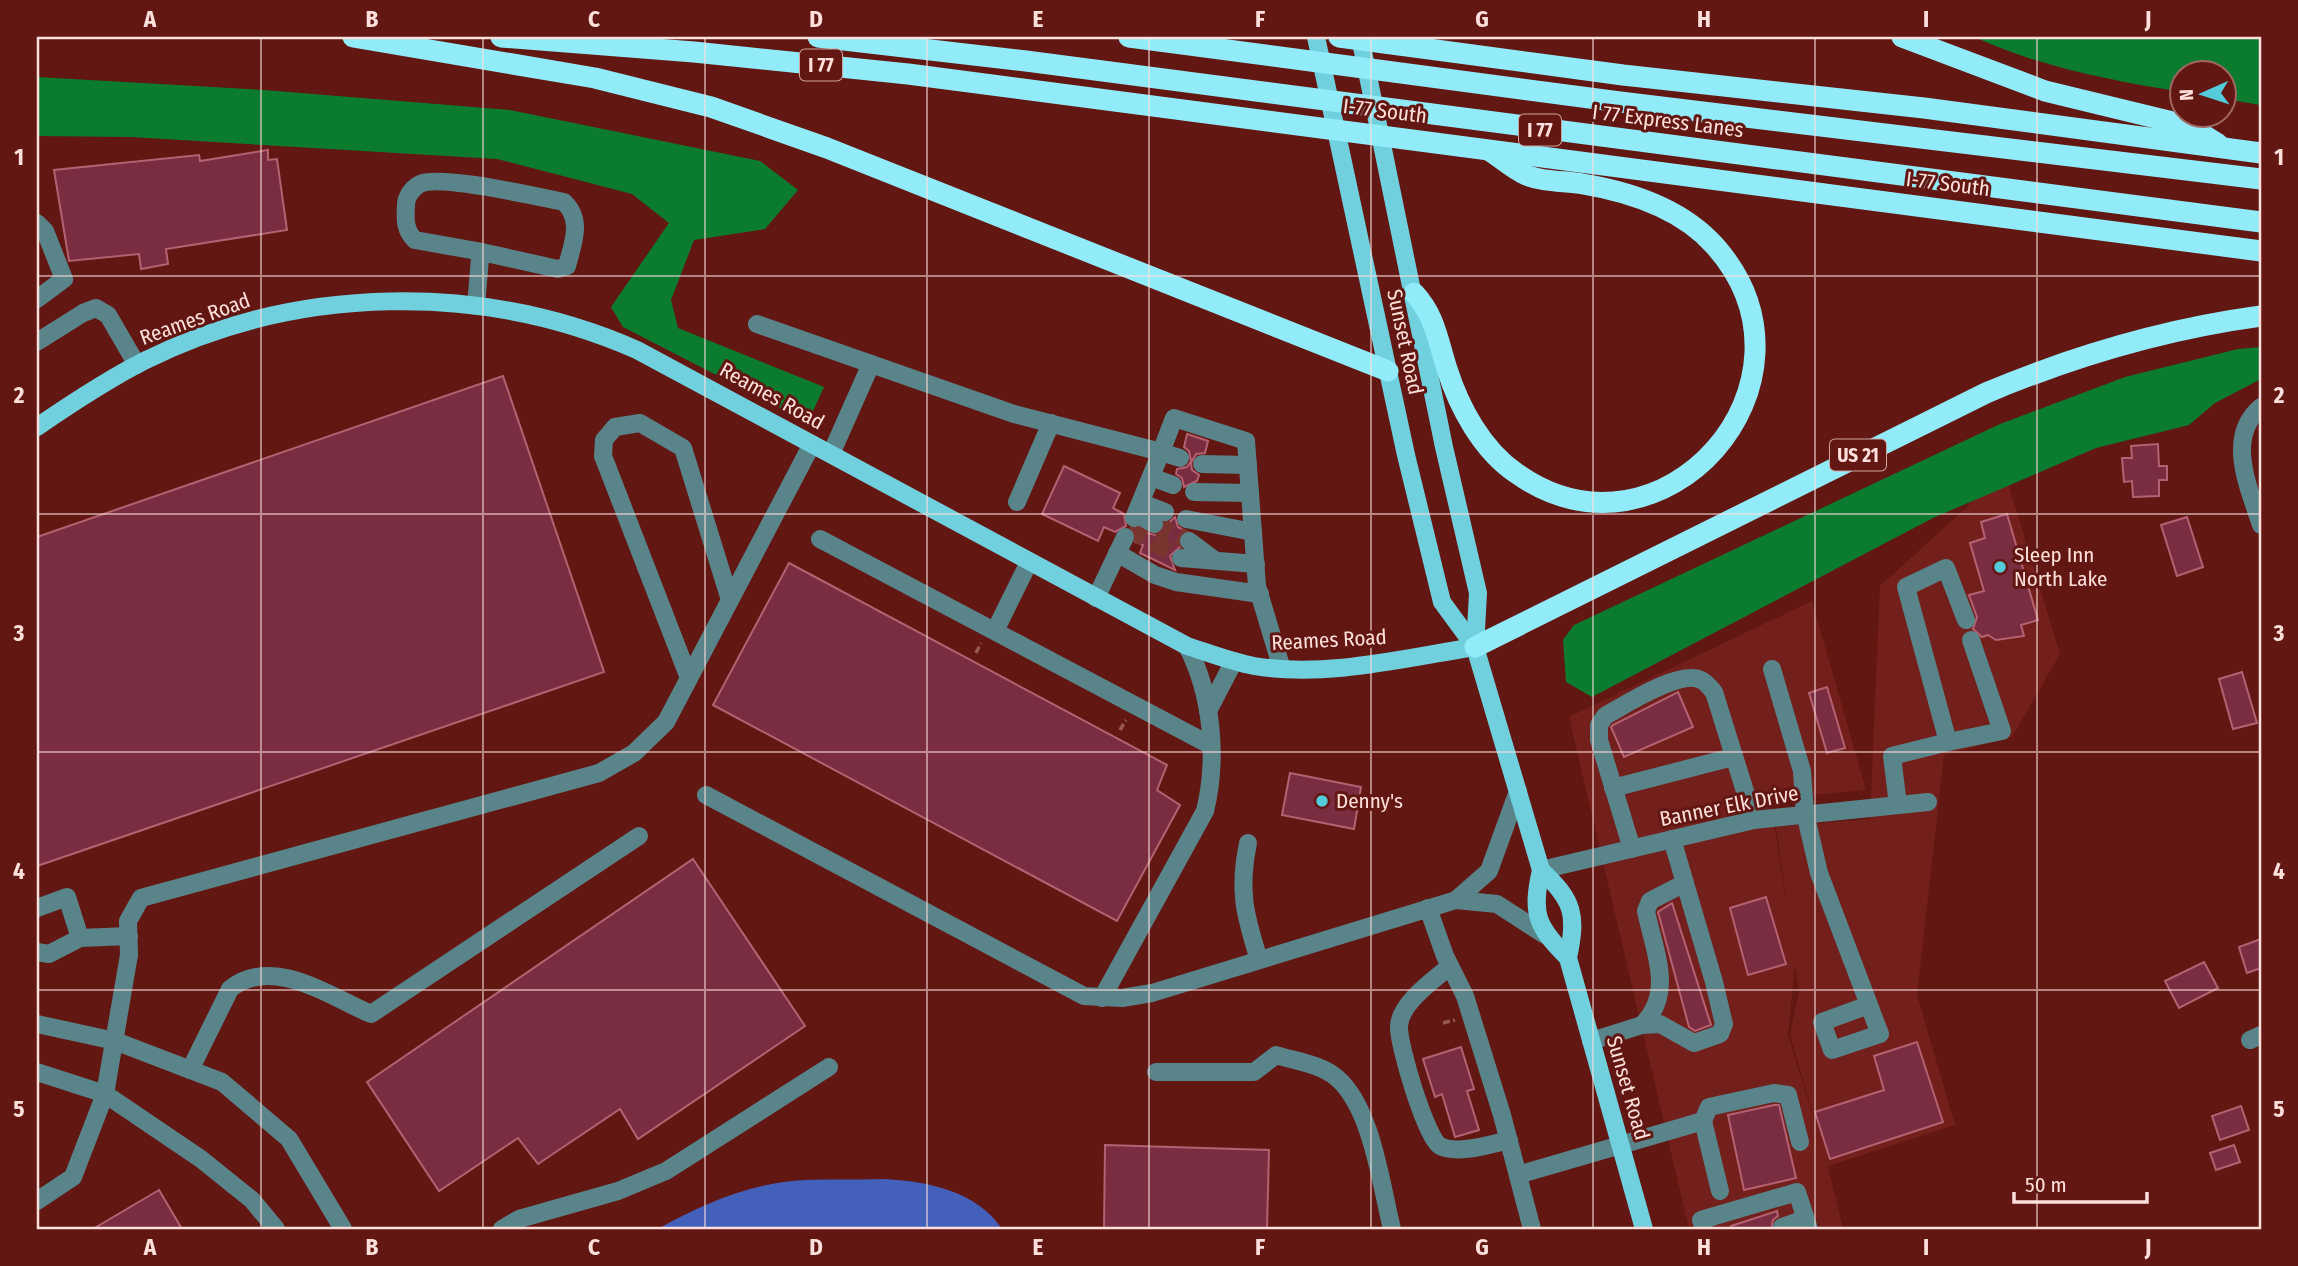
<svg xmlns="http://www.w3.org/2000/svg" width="2298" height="1266" font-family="'Fira Sans Condensed',sans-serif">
<rect width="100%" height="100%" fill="#631713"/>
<path fill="#73201c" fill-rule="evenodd" d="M2008,483L2060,654L2012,737L1944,755L1917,995L1955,1125L1828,1166L1843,1229H1689L1569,717L1812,601L1866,790L1770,799L1790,926L1776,827L1870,819L1880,586L1976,499ZM1795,964L1799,992L1790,1035L1826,1159L1788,1035Z"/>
<g fill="#0b7c2f">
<path d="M1975,37H2261V105L2225,99L2224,74H2182V92C2113,81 2039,67 1975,37Z"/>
<polygon points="37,77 264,90 510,110 760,161 798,190 765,229 694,240 671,300 678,328 824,387 808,422 623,327 611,307 669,223 632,194 497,159 131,137 37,136"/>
<polygon points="2261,347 2261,379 2215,403 2189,425 2096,448 1933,518 1592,697 1566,682 1563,640 1574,625 2000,424 2125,377 2238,349"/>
</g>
<path fill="#4361bb" d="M883,1179C927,1181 977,1191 1002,1229H658C703,1204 753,1182 806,1180C832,1179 857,1180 883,1179Z"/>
<g fill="#7a2c40" stroke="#b46172" stroke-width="2">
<polygon points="268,150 268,160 277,159 287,230 166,249 168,264 141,269 139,254 69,261 54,170 199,155 200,161"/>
<polygon points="503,376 604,672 37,866 37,537"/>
<polygon points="1187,434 1208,441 1205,453 1196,454 1191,463 1192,470 1199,475 1197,481 1184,487 1182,478 1176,474 1177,469 1187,467 1191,461 1189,451 1184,447"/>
<polygon points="2158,444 2159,466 2167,466 2167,480 2159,480 2159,496 2133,497 2132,481 2124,482 2122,458 2132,458 2131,446"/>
<polygon points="1064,466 1120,493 1113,508 1124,514 1126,526 1115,532 1104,527 1098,541 1042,514"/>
<polygon points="2007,514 2038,620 2021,625 2024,636 1996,640 1988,635 1982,637 1973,629 1977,617 1969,595 1984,591 1970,543 1985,538 1981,522"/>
<polygon points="1175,517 1178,527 1184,530 1178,539 1180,547 1170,556 1175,570 1140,553 1143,545 1135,542 1133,529 1155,535"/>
<polygon points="2187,517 2203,567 2177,576 2161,525"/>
<polygon points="789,563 1167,765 1157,790 1180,805 1117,921 713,705"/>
<polygon points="2242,672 2257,723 2233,729 2219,679"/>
<polygon points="1827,687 1845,748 1827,753 1809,693"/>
<polygon points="1678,692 1693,727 1624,757 1611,727 1613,725"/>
<polygon points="1290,773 1361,787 1354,829 1282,815"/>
<polygon points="693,859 805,1026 638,1139 620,1109 538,1164 518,1138 439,1191 367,1082"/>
<polygon points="1766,897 1786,964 1748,975 1730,908"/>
<polygon points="1672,903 1711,1025 1695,1031 1689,1027 1658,912"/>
<polygon points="2261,939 2261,968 2247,973 2239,947"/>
<polygon points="2204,962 2218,988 2179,1008 2165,981"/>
<polygon points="1917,1042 1943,1122 1830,1159 1815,1112 1884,1090 1874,1056"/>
<polygon points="1461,1047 1474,1089 1467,1091 1479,1130 1455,1137 1442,1094 1435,1097 1423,1059"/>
<polygon points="1774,1105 1779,1105 1796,1178 1744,1190 1728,1115"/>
<polygon points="2241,1106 2249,1130 2220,1140 2212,1116"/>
<polygon points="1105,1145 1269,1150 1267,1229 1104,1229"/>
<polygon points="2234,1145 2240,1162 2216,1170 2210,1153"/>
<polygon points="159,1190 182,1229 93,1229"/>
<polygon points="1777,1211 1778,1216 1773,1220 1771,1229 1731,1229 1731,1226"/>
</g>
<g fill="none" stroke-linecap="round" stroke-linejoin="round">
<g stroke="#7a3531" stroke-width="18" stroke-dasharray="18 9" stroke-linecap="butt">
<polyline points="1154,524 1189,541"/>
<polyline points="1129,529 1181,558"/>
</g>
<g stroke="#955854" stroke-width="3.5" stroke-dasharray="7 3.5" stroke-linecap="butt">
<polyline points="976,653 981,643"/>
<polyline points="1120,730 1126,720"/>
<polyline points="1443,1023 1455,1020"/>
</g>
<g stroke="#58848a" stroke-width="18">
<polyline points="37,223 45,231 64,279 37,299"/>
<path d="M476,306L480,258L477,251L415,240C405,231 405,219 406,205C406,197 412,188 420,184C439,174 538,197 564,202C583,220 573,243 567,266L558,269L477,251"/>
<polyline points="757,324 1014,414 1161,452 1134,518"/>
<polyline points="37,342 83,313 96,308 108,315 137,365"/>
<path d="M2261,407C2225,437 2249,488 2261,525"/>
<polyline points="831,454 871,364"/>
<polyline points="1180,458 1161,452 1174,418 1246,441 1257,586 1282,669"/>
<polyline points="1202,464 1248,465"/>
<polyline points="1151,477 1173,485"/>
<polyline points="1194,492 1250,493"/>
<polyline points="1017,502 1051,423"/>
<polyline points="1141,503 1165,512"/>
<polyline points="1136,514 1154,524"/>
<polyline points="1186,519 1253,532"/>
<polyline points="820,539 1210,745"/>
<polyline points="1189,541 1213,559"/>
<polyline points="1117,553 1155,575 1176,582 1260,594"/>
<polyline points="1181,558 1256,564"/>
<polyline points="1096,598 1125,537"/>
<polyline points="995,631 1029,562"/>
<polyline points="1772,669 1802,771 1805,813 1819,873 1880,1034 1832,1050 1822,1022 1869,1005"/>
<polyline points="689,678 603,456 604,440 615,427 640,423 683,448 730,600"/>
<polyline points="1208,711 1234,661"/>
<polyline points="1948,742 2002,731 1971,640"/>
<polyline points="1613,788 1733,757"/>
<polyline points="706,795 1084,996 1122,998 1152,993 1456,900 1497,904 1545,935"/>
<polyline points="1898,805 1892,756 1948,742 1906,587 1946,568 1966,620"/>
<path d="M1248,843C1238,891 1245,915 1259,960"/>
<path d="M1632,849L1599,740V725L1605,716C1625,705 1680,669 1701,680C1706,682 1710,688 1714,692L1754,820"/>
<polyline points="1541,870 1754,820 1928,802"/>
<polyline points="1456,900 1489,871 1518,791"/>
<polyline points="37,908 67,897 80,938"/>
<polyline points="1428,908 1445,956 1465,996 1502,1115 1532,1229"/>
<polyline points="37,952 49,954 80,938 129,936"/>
<path d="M1450,966C1434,980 1400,1003 1399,1026C1398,1044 1426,1138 1440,1146C1458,1155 1491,1144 1509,1140"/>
<path d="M1102,998L1205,811C1218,758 1212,694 1187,646"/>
<polyline points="37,1024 115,1041 222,1082 289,1139 343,1229"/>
<path d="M1642,1025C1675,993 1654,951 1646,911L1650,901L1685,883"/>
<polyline points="2250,1040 2261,1035"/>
<polyline points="1591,1041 1642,1025 1660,1024 1694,1043 1720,1034 1724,1024 1714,982 1672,839"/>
<path d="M190,1070L230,989C272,955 329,996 371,1014L639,836"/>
<polyline points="37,1072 105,1094 201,1159 252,1200 276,1229"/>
<path d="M1156,1072H1254L1276,1055C1295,1061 1321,1064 1337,1078C1372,1108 1381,1185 1392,1229"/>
<polyline points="1703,1121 1709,1107 1774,1093 1788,1095 1800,1142"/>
<polyline points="1518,1175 1703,1121 1720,1191"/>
<polyline points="37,1201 73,1177 105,1094 129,955 128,921 141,898 599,773 634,753 666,722 812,444"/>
<polyline points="1782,1227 1805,1219"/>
<polyline points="502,1229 519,1219 618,1191 666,1171 829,1067"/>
<polyline points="1704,1229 1701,1220 1797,1192 1809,1229"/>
</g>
<g stroke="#70d0de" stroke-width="18">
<path d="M1316,37L1406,455L1442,602L1475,647L1541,870C1531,914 1537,927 1568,958"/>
<polyline points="1360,37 1444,447 1478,593 1475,647"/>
<path d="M37,427C72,403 108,379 146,360C297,285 483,282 637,350L1187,646C1209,653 1232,662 1254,666C1326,678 1404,658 1475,647"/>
<path d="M1541,870C1574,901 1577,915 1568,958L1644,1229"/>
</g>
<g stroke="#92ebf8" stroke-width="21">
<polyline points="353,37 595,78 711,107 827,148 1388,371"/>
<polyline points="501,37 694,52 908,74 2261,251"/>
<polyline points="818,37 1026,61 2261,222"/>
<polyline points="1129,37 1620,102 2261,179"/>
<polyline points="1339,37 1623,75 1924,108 2261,153"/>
<polyline points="1902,37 2045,91 2189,126 2218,144"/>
<path d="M1414,293C1435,315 1438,341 1447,369C1459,407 1482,450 1516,473C1661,577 1835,382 1715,246C1682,209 1631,192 1583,184C1566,181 1542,182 1526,175C1513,169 1502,159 1490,151"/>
<path d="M1475,647L1986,393C2076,355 2165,329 2261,316"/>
</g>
</g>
<path fill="none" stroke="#fde0dc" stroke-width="2" stroke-opacity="0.55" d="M261,37V1229M483,37V1229M705,37V1229M927,37V1229M1149,37V1229M1371,37V1229M1593,37V1229M1815,37V1229M2037,37V1229M37,276H2261M37,514H2261M37,752H2261M37,990H2261"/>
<g fill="#53cbdb" stroke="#631713" stroke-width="2.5">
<circle cx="2000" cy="567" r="7"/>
<circle cx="1322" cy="801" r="7"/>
</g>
<g text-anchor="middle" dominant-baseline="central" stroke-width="6" stroke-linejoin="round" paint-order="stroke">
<g fill="#631713" stroke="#cfa4a0" stroke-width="2">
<rect x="800" y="49.5" width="42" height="31" rx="5"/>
<rect x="1519" y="114.5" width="42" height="31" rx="5"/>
<rect x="1830" y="439.5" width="56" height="31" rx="5"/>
</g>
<g font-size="19" font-weight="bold" fill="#fde0dc">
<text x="821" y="65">I 77</text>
<text x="1540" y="130">I 77</text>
<text x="1858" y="455">US 21</text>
</g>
<g font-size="21" fill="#fde0dc" stroke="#631713">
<text transform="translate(1385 111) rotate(7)">I-77 South</text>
<text transform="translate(1668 121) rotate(7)">I 77 Express Lanes</text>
<text transform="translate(1948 184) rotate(7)">I-77 South</text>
<text transform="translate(195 319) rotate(-20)">Reames Road</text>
<text transform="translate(1405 342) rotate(78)">Sunset Road</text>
<text transform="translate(772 396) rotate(29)">Reames Road</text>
<text transform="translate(1329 640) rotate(-3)">Reames Road</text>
<text transform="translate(1729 806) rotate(-11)">Banner Elk Drive</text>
<text transform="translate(1628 1088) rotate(74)">Sunset Road</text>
</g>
<g font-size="21" fill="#fde0dc" stroke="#631713" text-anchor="start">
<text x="2014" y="555">Sleep Inn<tspan x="2014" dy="24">North Lake</tspan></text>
<text x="1336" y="801">Denny's</text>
</g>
</g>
<rect width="2298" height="1266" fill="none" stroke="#631713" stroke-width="77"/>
<g transform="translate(2203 94) rotate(267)"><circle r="33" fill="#631713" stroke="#a16763" stroke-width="2"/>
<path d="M0-5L12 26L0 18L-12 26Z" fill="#53cbdb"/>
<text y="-10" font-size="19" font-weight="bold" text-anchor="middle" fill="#fde0dc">N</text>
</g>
<path d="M2014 1192v10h133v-10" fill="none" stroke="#fde0dc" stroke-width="3.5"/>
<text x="2025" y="1192" font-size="21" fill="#fde0dc" stroke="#631713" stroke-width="5" paint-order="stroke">50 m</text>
<rect x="38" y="38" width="2222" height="1190" fill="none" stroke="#fde0dc" stroke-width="2.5"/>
<g font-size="23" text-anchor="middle" font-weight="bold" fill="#fde0dc">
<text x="150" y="27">A</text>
<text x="372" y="27">B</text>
<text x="594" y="27">C</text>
<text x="816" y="27">D</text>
<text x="1038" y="27">E</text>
<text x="1260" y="27">F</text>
<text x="1482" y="27">G</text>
<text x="1704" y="27">H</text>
<text x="1926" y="27">I</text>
<text x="2148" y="27">J</text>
<text x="19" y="165">1</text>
<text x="2279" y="165">1</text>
<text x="19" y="403">2</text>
<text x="2279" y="403">2</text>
<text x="19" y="641">3</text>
<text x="2279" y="641">3</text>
<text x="19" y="879">4</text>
<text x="2279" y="879">4</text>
<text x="19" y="1117">5</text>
<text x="2279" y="1117">5</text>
<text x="150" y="1255">A</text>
<text x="372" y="1255">B</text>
<text x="594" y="1255">C</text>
<text x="816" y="1255">D</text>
<text x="1038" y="1255">E</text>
<text x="1260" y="1255">F</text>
<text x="1482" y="1255">G</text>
<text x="1704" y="1255">H</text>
<text x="1926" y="1255">I</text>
<text x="2148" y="1255">J</text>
</g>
</svg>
